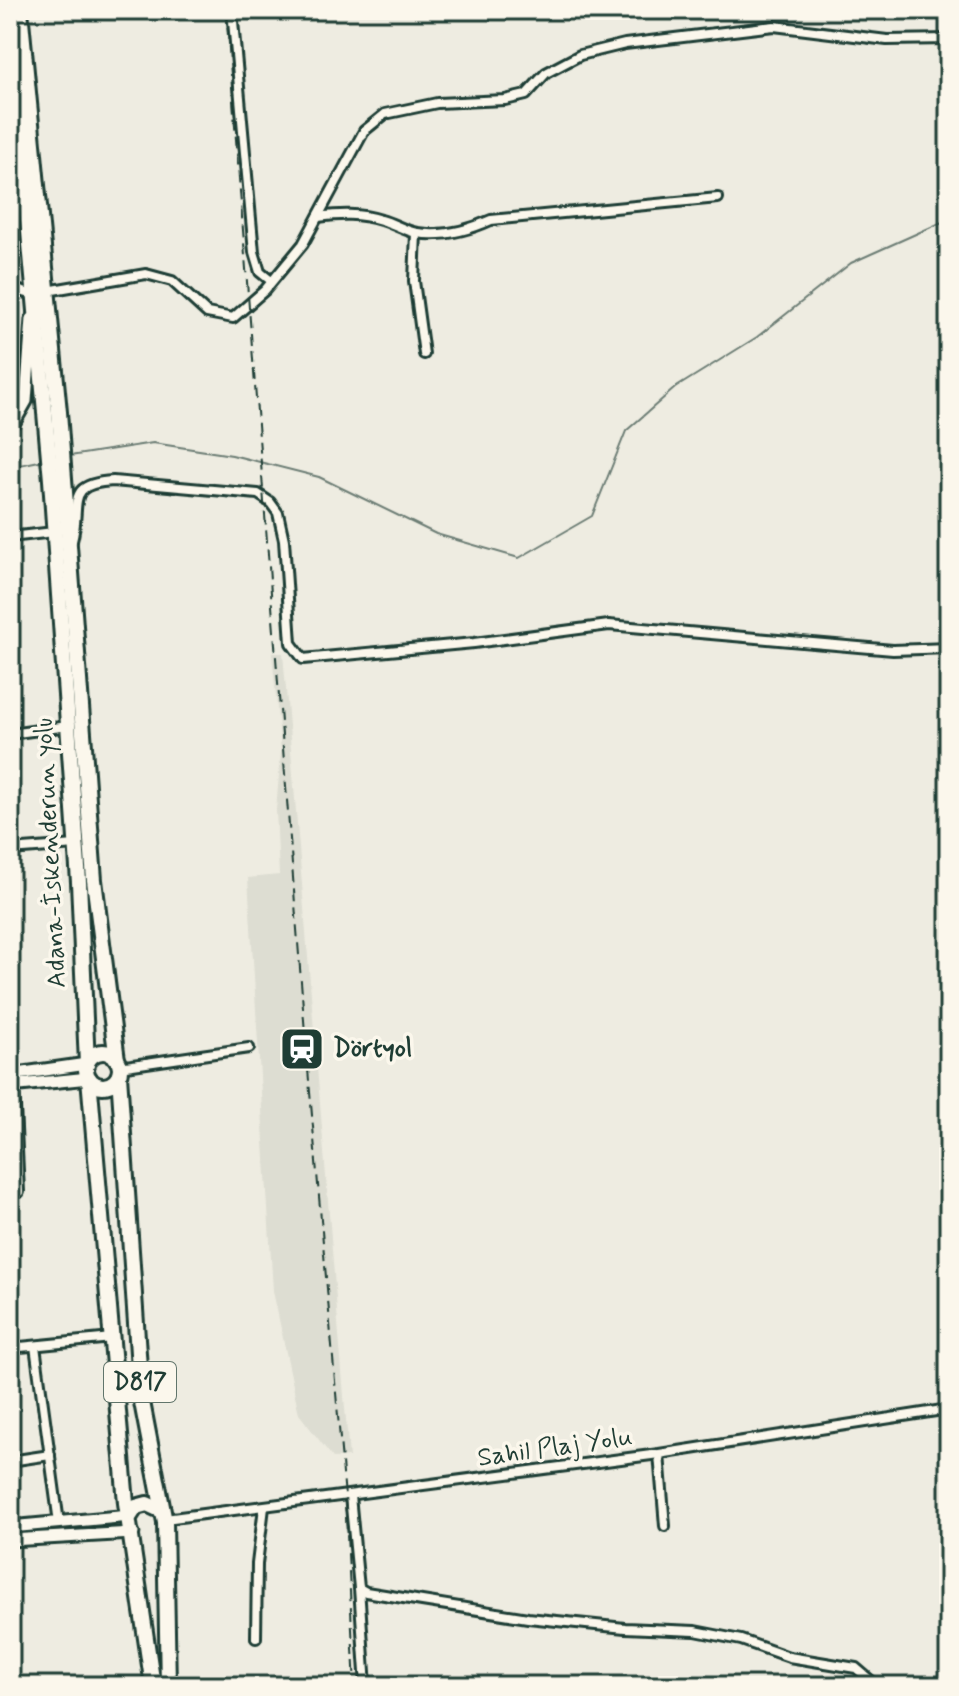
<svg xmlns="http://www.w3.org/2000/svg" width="959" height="1696" font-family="Mynerve,sans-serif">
<rect width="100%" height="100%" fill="#eeece1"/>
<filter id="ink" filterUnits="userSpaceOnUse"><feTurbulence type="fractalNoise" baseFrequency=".0125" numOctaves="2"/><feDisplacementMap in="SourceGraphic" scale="16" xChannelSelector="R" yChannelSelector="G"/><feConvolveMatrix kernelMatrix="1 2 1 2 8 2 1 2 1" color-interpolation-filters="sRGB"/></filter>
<g filter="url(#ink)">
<polygon fill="#ddddd2" points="272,653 283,653 349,1457 333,1458 299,1414 273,1291 248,878 279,875 276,810 281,752"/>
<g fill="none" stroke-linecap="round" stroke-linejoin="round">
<g stroke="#6c7d74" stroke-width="2">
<polyline points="70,456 153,443 232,455 319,477 436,534 519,558 592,516 626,431 675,388 757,337 851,263 949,219"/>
<polyline points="10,467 44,460"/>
</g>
<g stroke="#1f3d34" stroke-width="14">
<g id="street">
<polyline points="232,10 254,252 260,272 270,280"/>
<path d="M318,217C340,214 359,213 381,220C393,223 405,231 417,233C442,237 469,230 491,220L718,198"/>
<polyline points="416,233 414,281 424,354"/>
<polyline points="10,288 34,295"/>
<polyline points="47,291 146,274 172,281 207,313 233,318 265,290 303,244 364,131 385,114 437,103 505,100 526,95 546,73 580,55 625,44 774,26 887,40 949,39"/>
<polyline points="10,537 54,532"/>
<path d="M72,541C82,504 63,484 113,481L258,494L270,502L278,513L284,540L291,643L303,659L474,643L609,625L893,650L949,648"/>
<polyline points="10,734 68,726"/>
<polyline points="10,850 76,845"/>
<polyline points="10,1003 14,1074"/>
<polyline points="119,1067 249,1048"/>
<polyline points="14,1086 19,1192"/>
<polyline points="35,1346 59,1523"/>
<polyline points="10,1348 112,1338"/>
<polyline points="659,1454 665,1526"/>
<polyline points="10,1461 50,1455"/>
<polyline points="350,1496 359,1588 366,1592 528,1618 625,1628 695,1631 741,1640 789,1657 856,1668 877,1686"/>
<polyline points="165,1519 659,1454 949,1409"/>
<polyline points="359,1588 366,1686"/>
<polyline points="256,1638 257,1564 264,1507"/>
</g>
</g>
<g stroke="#1f3d34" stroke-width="17">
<g id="secondary">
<polyline points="10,423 14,422 26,401 32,319"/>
<polyline points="10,1075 87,1064"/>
<polyline points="10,1086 89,1078"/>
<polyline points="10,1527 130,1516"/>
<polyline points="10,1540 133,1533"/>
</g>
</g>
<g stroke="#1f3d34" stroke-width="20">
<g id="highway">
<polyline points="20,10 59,412 94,880 117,1060"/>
<polyline points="10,18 51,480 79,882 87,1064"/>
<circle cx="103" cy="1069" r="17"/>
<polyline points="119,1075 141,1397 165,1522 168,1686"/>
<polyline points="89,1078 126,1503 153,1686"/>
<polyline points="130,1516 136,1507 147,1504 162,1511"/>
</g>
</g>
<use href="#street" stroke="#fbf7ec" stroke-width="8"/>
<use href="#secondary" stroke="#fbf7ec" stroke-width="11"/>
<use href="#highway" stroke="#fbf7ec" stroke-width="14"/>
<polyline stroke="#1f3d34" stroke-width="2" stroke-dasharray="12 6" stroke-linecap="butt" points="226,10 306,1046 345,1497 355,1686"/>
</g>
</g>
<defs>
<g id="station-square" transform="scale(2.3)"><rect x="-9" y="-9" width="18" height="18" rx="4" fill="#1f3d34" stroke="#fbf7ec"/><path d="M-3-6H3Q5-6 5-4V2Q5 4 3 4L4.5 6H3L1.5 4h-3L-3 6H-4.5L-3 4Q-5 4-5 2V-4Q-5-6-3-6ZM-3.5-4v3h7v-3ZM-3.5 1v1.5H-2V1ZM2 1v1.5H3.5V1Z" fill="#fff"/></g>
</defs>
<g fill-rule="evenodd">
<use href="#station-square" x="302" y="1049"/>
</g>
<g text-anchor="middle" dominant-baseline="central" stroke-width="7" stroke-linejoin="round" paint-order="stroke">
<rect fill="#fbf7ec" stroke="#61756b" stroke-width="2" x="104" y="1362" width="72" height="40" rx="6"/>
<g font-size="24" font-weight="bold" fill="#1f3d34">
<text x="140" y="1382">D817</text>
</g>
<g font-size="26" fill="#1f3d34" stroke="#fbf7ec">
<text transform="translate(51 853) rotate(-93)">Adana-İskenderun yolu</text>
<text transform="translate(555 1448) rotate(-8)">Sahil Plaj Yolu</text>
</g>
<g font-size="26" font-weight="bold" fill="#1f3d34" stroke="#fbf7ec" text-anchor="start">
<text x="333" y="1049">Dörtyol</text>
</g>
</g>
<rect width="959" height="1696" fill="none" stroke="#fbf7ec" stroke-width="40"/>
<rect x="20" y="20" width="919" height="1656" fill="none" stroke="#1f3d34" stroke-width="3" filter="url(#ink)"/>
</svg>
